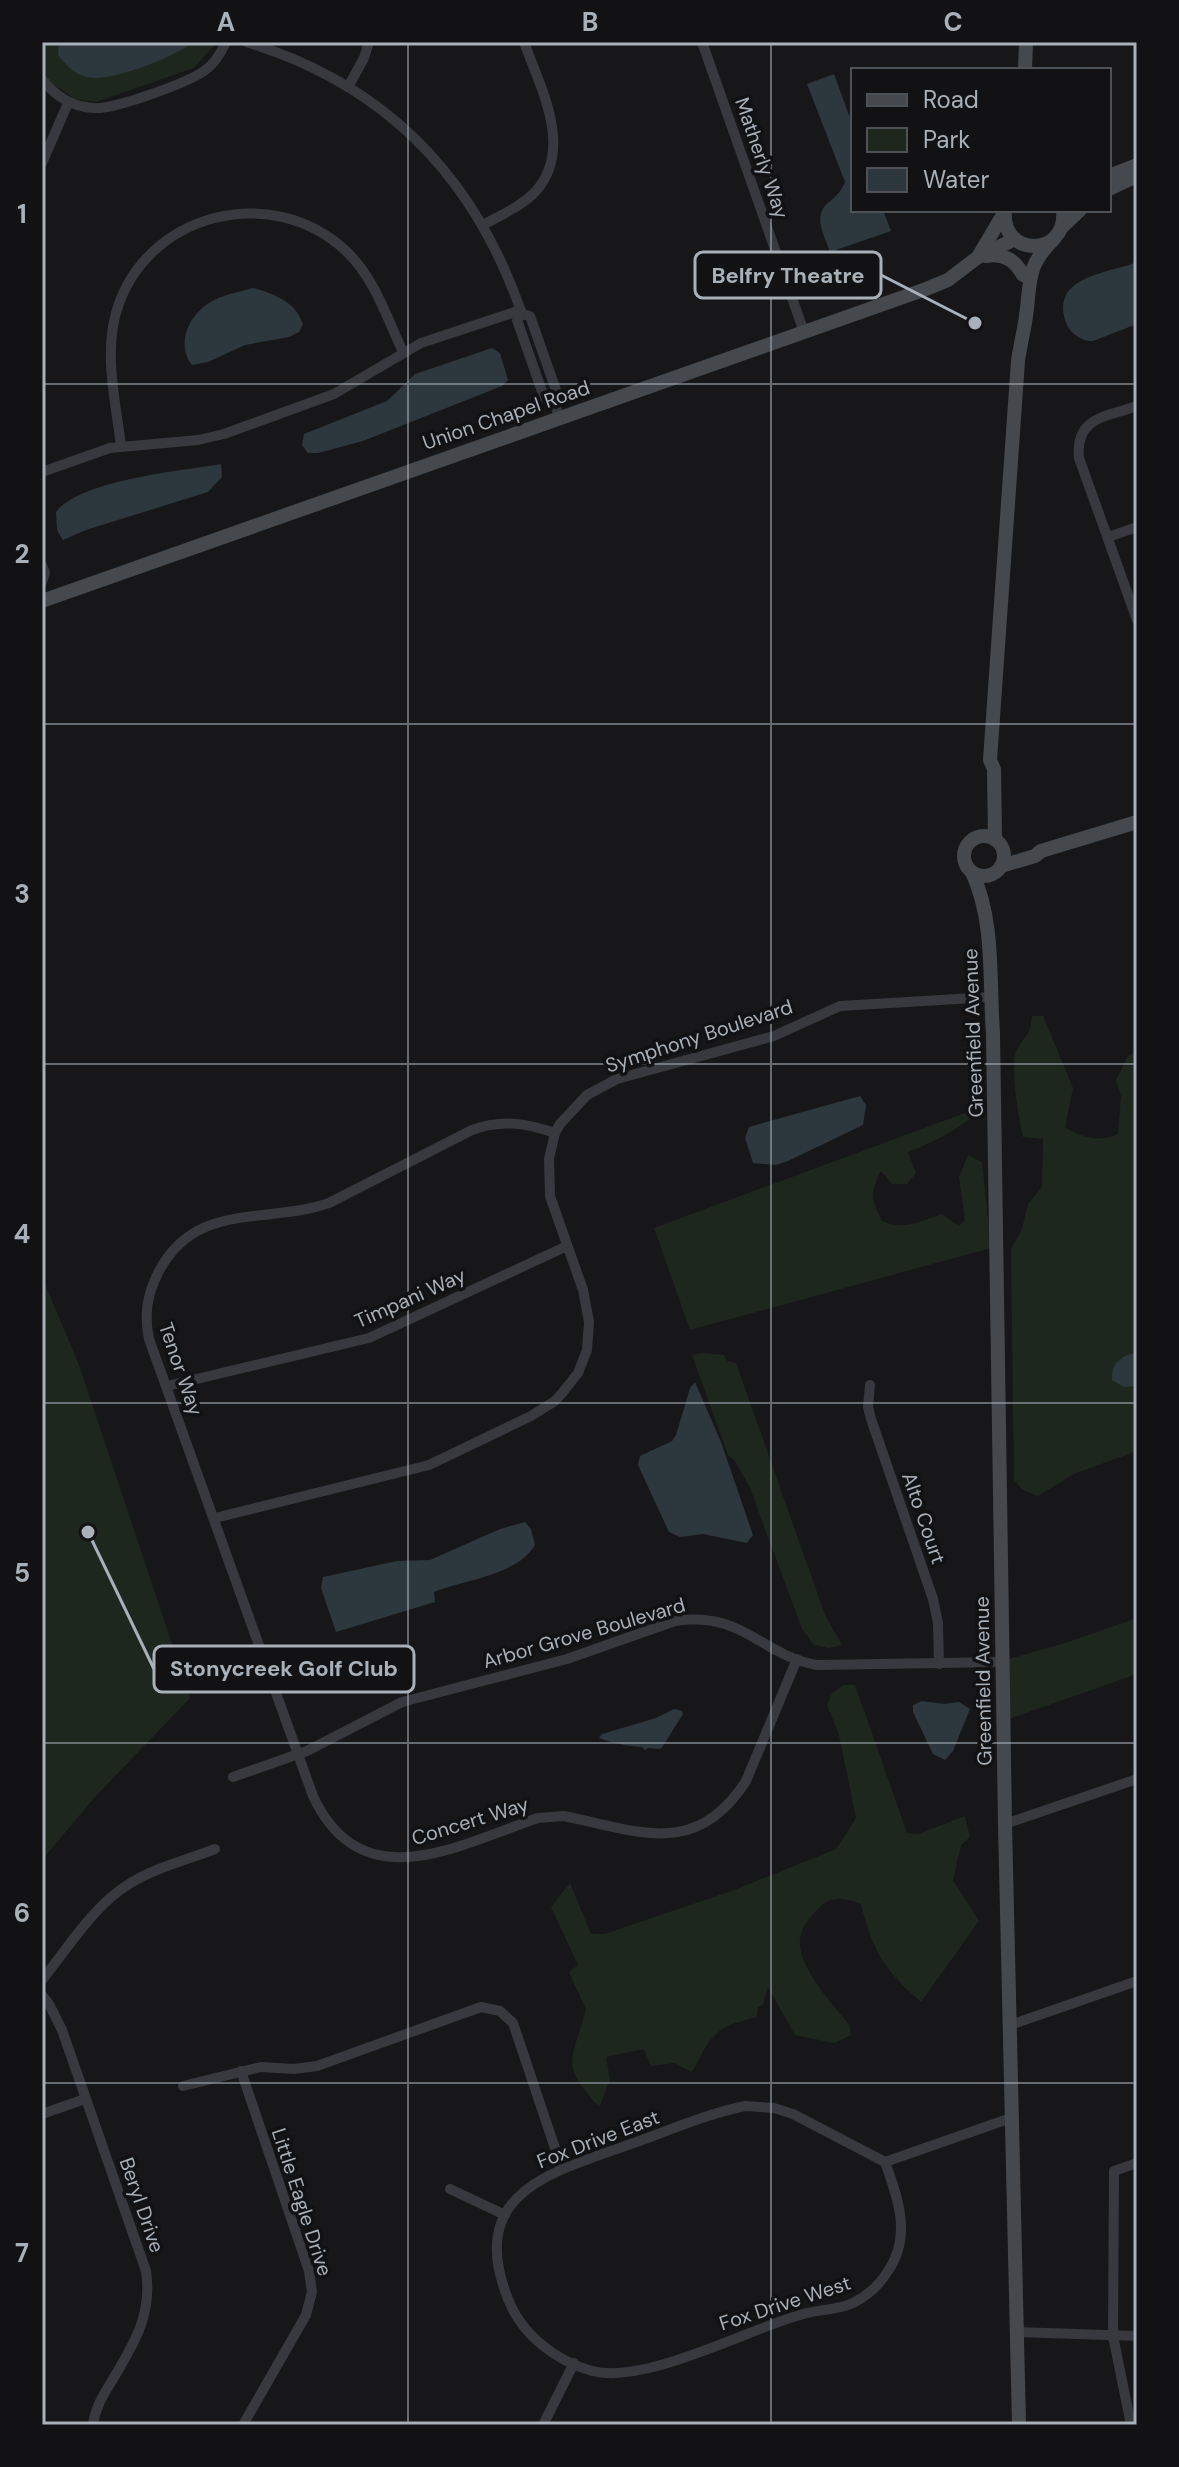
<svg xmlns="http://www.w3.org/2000/svg" width="1179" height="2467" font-family="'DM Sans',sans-serif">
<rect width="100%" height="100%" fill="#171719"/>
<g fill="#1e271e">
<polygon points="42,42 217,42 194,68 96,102 75,99 50,82 42,68"/>
<path d="M1032,1016H1043L1073,1088L1065,1127C1080,1137 1100,1143 1118,1134L1121,1096L1116,1080L1128,1056L1137,1051V1451L1074,1474L1038,1496L1023,1490L1014,1480L1011,1249L1022,1229L1028,1204L1042,1187L1043,1139L1023,1137C1019,1121 1009,1063 1017,1050C1026,1032 1029,1039 1032,1016Z"/>
<path d="M984,1106C967,1125 933,1143 908,1152L916,1173L907,1184H892L881,1171C869,1194 871,1198 882,1221C904,1231 920,1221 942,1214L959,1226L965,1220L959,1177L968,1155L982,1162L991,1248L690,1330L654,1228Z"/>
<polygon points="42,1277 79,1365 190,1698 94,1798 42,1860"/>
<polygon points="701,1353 724,1355 727,1361 736,1363 825,1615 842,1645 829,1648 814,1645 802,1629 750,1488 735,1461 728,1455 692,1355"/>
<polygon points="1137,1618 1137,1674 1009,1719 1009,1659 1065,1643"/>
<path d="M844,1685H855L907,1833L918,1834L965,1816L970,1837L961,1845L953,1880L979,1921L921,2002C885,1971 872,1950 861,1904C841,1897 830,1895 816,1911C809,1919 801,1928 800,1938C796,1966 833,2004 849,2025L851,2035L834,2043L795,2035L768,1987L763,2005L758,2007L757,2017C713,2028 713,2033 692,2072L674,2063L651,2066L644,2049L606,2057L610,2080L599,2107C559,2062 572,2063 586,2009L569,1972L578,1965L551,1907L570,1883L591,1934H605L737,1889L836,1849L856,1818L839,1735L827,1705L832,1693Z"/>
</g>
<g fill="#2c383d">
<path d="M59,42H193C176,57 108,83 87,77C74,74 66,65 58,55Z"/>
<path d="M834,74L853,126V210H883L891,231L830,252C825,236 812,216 828,203C836,196 841,192 845,182L807,84Z"/>
<path d="M1137,262V324L1093,341C1083,342 1071,334 1067,325C1048,276 1107,274 1137,262Z"/>
<path d="M253,288C274,294 295,301 303,324L299,332L289,337L245,345L208,362L192,365C176,345 188,316 209,303C221,295 239,292 253,288Z"/>
<polygon points="492,348 500,353 508,380 502,386 363,441 318,453 308,453 302,445 304,434 387,401 415,374"/>
<path d="M221,464L222,477L208,492L86,530L63,540L57,530L56,512C81,480 180,471 221,464Z"/>
<polygon points="860,1096 866,1105 863,1125 788,1161 776,1165 753,1163 745,1138 749,1127"/>
<path d="M1137,1352V1386L1124,1387L1112,1380C1111,1363 1121,1356 1137,1352Z"/>
<polygon points="695,1382 721,1442 753,1535 747,1543 703,1534 680,1537 669,1532 638,1465 640,1456 672,1441 676,1435 690,1388"/>
<path d="M525,1522L531,1529L535,1545C518,1575 463,1580 434,1592L435,1602L336,1632L321,1588L323,1577L397,1561L430,1560L500,1529Z"/>
<polygon points="922,1701 945,1704 959,1702 970,1709 953,1751 945,1760 933,1754 913,1712 913,1705"/>
<path d="M674,1709L682,1711L683,1714L661,1749L648,1748L645,1750L642,1747C632,1747 611,1743 599,1738L602,1734L656,1718Z"/>
</g>
<g fill="none" stroke-linecap="round" stroke-linejoin="round">
<g stroke="#37393e" stroke-width="10">
<path d="M246,42C386,84 475,177 522,314"/>
<polyline points="702,42 804,332"/>
<path d="M42,79C55,96 72,107 94,108C113,110 187,83 204,71C215,64 221,53 226,42"/>
<polyline points="348,87 364,58 369,42"/>
<polyline points="42,163 68,103"/>
<path d="M483,225C501,215 522,206 536,191C574,148 540,87 524,42"/>
<polyline points="554,401 544,397 517,320 522,314 530,316 557,393 554,401 559,417"/>
<path d="M1137,406C1106,417 1075,417 1079,458L1137,620"/>
<path d="M121,446C116,404 104,355 116,313C144,213 272,181 346,251C374,277 387,318 403,352"/>
<polyline points="42,472 110,448 198,440 224,434 334,394 421,343 521,310"/>
<polyline points="1108,537 1137,527"/>
<polyline points="42,565 45,573 42,582"/>
<path d="M555,1133C526,1123 501,1119 472,1130L329,1203C266,1225 195,1200 158,1273C147,1295 144,1315 149,1339L313,1796C362,1901 458,1845 538,1818L564,1816C638,1831 696,1859 746,1781L797,1659"/>
<polyline points="870,1385 868,1407 871,1419 933,1599 938,1623 939,1664"/>
<polyline points="167,1386 369,1338 567,1246"/>
<polyline points="215,1518 429,1465 531,1416 555,1401 563,1392 578,1373 587,1350 589,1322 583,1290 550,1196 549,1159 555,1133 560,1124 587,1095 617,1079 774,1036 840,1006 991,997"/>
<path d="M233,1777L307,1751L402,1702L567,1659L675,1621C744,1611 760,1655 817,1665L1002,1662"/>
<polyline points="1005,1824 1137,1779"/>
<path d="M42,1980C68,1948 93,1906 129,1884C154,1868 187,1860 215,1849"/>
<path d="M42,1995L49,2004L62,2030L146,2271C153,2316 132,2347 110,2384C102,2397 95,2409 93,2425"/>
<polyline points="1010,2025 1137,1981"/>
<polyline points="241,2071 309,2271 312,2292 306,2315 243,2425"/>
<polyline points="183,2086 261,2067 294,2069 317,2066 481,2007 500,2011 513,2023 562,2169"/>
<path d="M745,2106L774,2108L793,2114L885,2162C898,2198 912,2236 888,2271C880,2284 867,2296 853,2303C836,2311 817,2309 800,2315C746,2330 644,2385 592,2371C556,2361 522,2335 508,2299C466,2192 550,2173 631,2144C668,2131 706,2114 745,2106Z"/>
<polyline points="42,2114 85,2099"/>
<polyline points="885,2162 1011,2118"/>
<polyline points="450,2189 505,2215"/>
<polyline points="1016,2332 1137,2336"/>
<polyline points="543,2425 574,2363"/>
<polyline points="1131,2425 1113,2336 1114,2171 1137,2163"/>
</g>
<g stroke="#45494e" stroke-width="14">
<polyline points="1025,70 1026,42"/>
<polyline points="1109,176 1137,165"/>
<polyline points="1109,189 1137,176"/>
<path d="M1005,210C1000,258 1068,258 1063,210"/>
<polyline points="1062,227 1080,210"/>
<path d="M986,256C1004,253 1015,260 1023,275"/>
<polyline points="978,257 1004,213"/>
<polyline points="42,601 926,289 948,280 978,257 1015,239"/>
<circle cx="984" cy="856" r="20"/>
<path d="M995,839L994,769L990,760L1018,361C1020,346 1024,331 1026,316C1031,281 1026,266 1054,239"/>
<polyline points="1001,866 1035,856 1041,851 1137,822"/>
<path d="M972,872C995,922 989,980 993,1033L1005,1824L1019,2425"/>
</g>
</g>
<path fill="none" stroke="#a8b0b9" stroke-width="2" stroke-opacity="0.55" d="M408,42V2425M771,42V2425M42,384H1137M42,724H1137M42,1064H1137M42,1403H1137M42,1743H1137M42,2083H1137"/>
<g text-anchor="middle" dominant-baseline="central" stroke-width="7" stroke-linejoin="round" paint-order="stroke">
<g font-size="20" fill="#a8b0b9" stroke="#121214">
<text transform="translate(762 158) rotate(71)">Matherly Way</text>
<text transform="translate(506 415) rotate(-19)">Union Chapel Road</text>
<text transform="translate(973 1033) rotate(-92)">Greenfield Avenue</text>
<text transform="translate(699 1036) rotate(-18)">Symphony Boulevard</text>
<text transform="translate(410 1298) rotate(-24)">Timpani Way</text>
<text transform="translate(181 1369) rotate(71)">Tenor Way</text>
<text transform="translate(924 1518) rotate(71)">Alto Court</text>
<text transform="translate(584 1633) rotate(-16)">Arbor Grove Boulevard</text>
<text transform="translate(983 1681) rotate(-91)">Greenfield Avenue</text>
<text transform="translate(470 1821) rotate(-17)">Concert Way</text>
<text transform="translate(598 2139) rotate(-21)">Fox Drive East</text>
<text transform="translate(302 2202) rotate(72)">Little Eagle Drive</text>
<text transform="translate(142 2205) rotate(71)">Beryl Drive</text>
<text transform="translate(785 2303) rotate(-18)">Fox Drive West</text>
</g>
</g>
<path fill="none" stroke="#a8b0b9" stroke-width="3" d="M975 323L881 275M88 1532L154 1669"/>
<g fill="#a8b0b9" stroke="#121214" stroke-width="3">
<circle cx="975" cy="323" r="8"/>
<circle cx="88" cy="1532" r="8"/>
</g>
<g fill="#121214" stroke="#a8b0b9" stroke-width="3">
<rect x="695" y="252" width="186" height="46" rx="8"/>
<rect x="154" y="1646" width="260" height="46" rx="8"/>
</g>
<g font-size="22" text-anchor="middle" font-weight="bold" fill="#a8b0b9">
<text x="788" y="283">Belfry Theatre</text>
<text x="284" y="1676">Stonycreek Golf Club</text>
</g>
<rect width="1179" height="2467" fill="none" stroke="#121214" stroke-width="88"/>
<rect x="851" y="68" width="260" height="144" fill="#121214" stroke="#4e5156" stroke-width="2"/>
<rect x="867" y="94" width="40" height="12" fill="#45494e" stroke="#4e5156" stroke-width="2"/>
<text x="923" y="108" font-size="24" fill="#a8b0b9">Road</text>
<rect x="867" y="128" width="40" height="24" fill="#1e271e" stroke="#4e5156" stroke-width="2"/>
<text x="923" y="148" font-size="24" fill="#a8b0b9">Park</text>
<rect x="867" y="168" width="40" height="24" fill="#2c383d" stroke="#4e5156" stroke-width="2"/>
<text x="923" y="188" font-size="24" fill="#a8b0b9">Water</text>
<rect x="44" y="44" width="1091" height="2379" fill="none" stroke="#a8b0b9" stroke-width="3"/>
<g font-size="26" text-anchor="middle" font-weight="bold" fill="#a8b0b9">
<text x="226" y="31">A</text>
<text x="590" y="31">B</text>
<text x="953" y="31">C</text>
<text x="22" y="223">1</text>
<text x="22" y="563">2</text>
<text x="22" y="903">3</text>
<text x="22" y="1243">4</text>
<text x="22" y="1582">5</text>
<text x="22" y="1922">6</text>
<text x="22" y="2262">7</text>
</g>
</svg>
